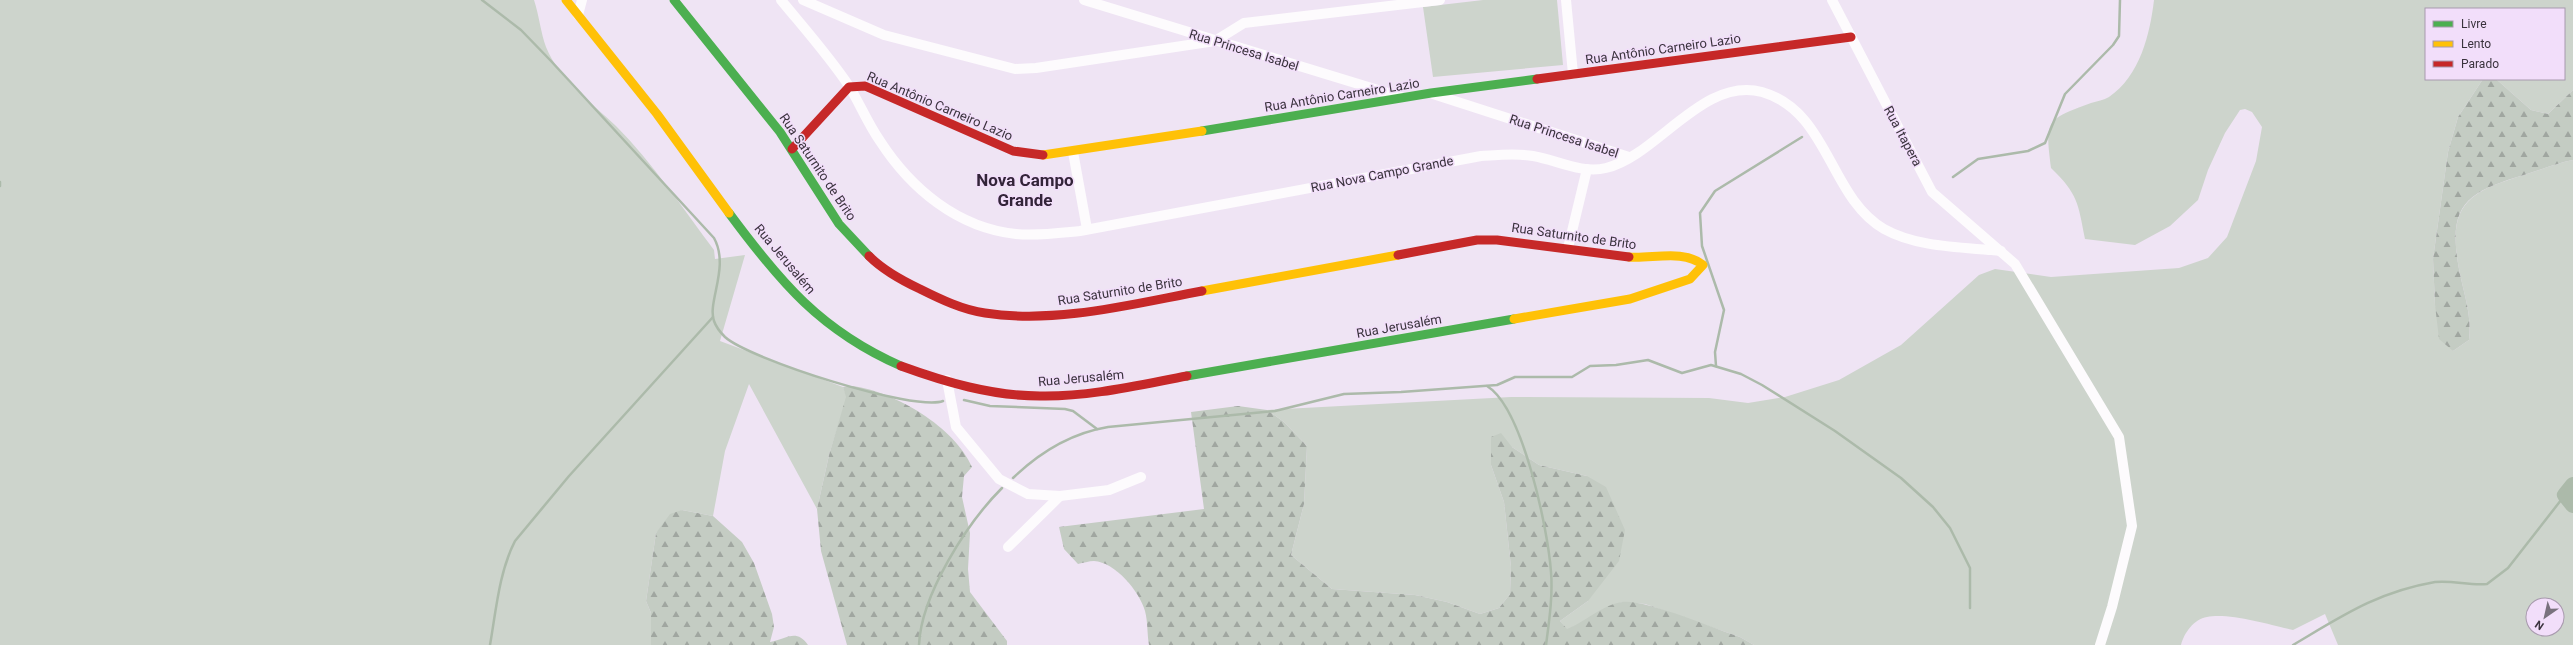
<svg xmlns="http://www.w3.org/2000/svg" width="2573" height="645" font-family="Roboto,sans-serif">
<defs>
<pattern id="forest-firs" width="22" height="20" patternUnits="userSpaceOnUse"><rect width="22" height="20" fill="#c4ccc3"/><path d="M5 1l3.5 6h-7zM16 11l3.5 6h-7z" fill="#a0a6a0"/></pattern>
</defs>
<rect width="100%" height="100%" fill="#efe4f4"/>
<g fill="#cdd4cc" fill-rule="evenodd">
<path d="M0,0H534C539,15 541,34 546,47C560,81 591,102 616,126C653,163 683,209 714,250L715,259L745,255L720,341L843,387L847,397L829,455L817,509L749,384L725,451L713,516L682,510L656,533L646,601L651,613V645H0Z"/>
<polygon points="1483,0 1557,0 1563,65 1433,77 1423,7"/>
<path d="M2154,0H2573V90L2548,114L2531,110L2496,79H2564V9H2426V79H2483L2458,117L2448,152L2433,259L2435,305L2453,351L2469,340C2472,314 2464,295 2459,269C2447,205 2467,192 2524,175C2540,170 2557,163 2573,160V645H2338L2325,614L2293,630C2272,625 2227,612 2207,617C2194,619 2184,633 2181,645H1754L1740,637L1645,604L1622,602L1567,630L1560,621L1588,601L1587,476L1539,465L1512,447L1491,465L1504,502L1511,567L1510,594L1499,608L1480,614L1447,602L1415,595L1332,589L1291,555L1304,504L1307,446L1284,422L1267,410L1511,397L1709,398L1748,403L1785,397L1839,380L1901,345L1979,275L1995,269L2051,277L2179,268L2208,258L2227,237L2256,161L2262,127L2252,112L2245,109L2240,110L2225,133L2208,170L2198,200L2170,226L2135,245L2085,239C2078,203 2078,194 2051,168C2045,120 2045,120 2091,103C2097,101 2104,100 2109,97C2140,76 2150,34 2154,0ZM2533,605H2557V629H2533Z"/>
</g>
<g fill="url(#forest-firs)">
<path d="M2483,79H2496L2531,110L2548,114L2573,90V160C2557,163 2540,170 2524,175C2467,192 2447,204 2459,269C2464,295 2472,314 2469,340L2453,351L2439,339L2435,305L2433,259L2448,152L2458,117Z"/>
<path d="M853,386C895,392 955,427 972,467L964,476L962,497L970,533L968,569L970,592L1007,641V645H847L821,551L817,509L829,455L846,397L843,387Z"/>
<path d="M1238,406L1267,410L1284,422L1307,446L1304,504L1291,555L1332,589L1415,595L1447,602L1480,614L1499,608L1510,594L1511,567L1504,502L1491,465V437L1501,433L1512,447L1539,465L1587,476L1606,487L1625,530L1619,561L1588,601L1560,621L1567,629C1585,622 1602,605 1622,602C1646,599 1715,629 1740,637L1754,645H1149C1147,634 1148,622 1145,611C1140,592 1115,562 1094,561C1089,561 1083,563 1078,564L1064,549L1059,527L1204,509L1191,412Z"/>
<path d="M682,510L713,516L742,542L754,563L772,614L774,627L770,642C787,639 796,628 808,645H651V613L646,601L656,533L670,514Z"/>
</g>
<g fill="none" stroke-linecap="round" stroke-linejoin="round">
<g stroke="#acbaaa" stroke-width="2.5">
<path d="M482,0L521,30L551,61L714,238C730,267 707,302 714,321C716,327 721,333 725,337C749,359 914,412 943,401"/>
<polyline points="1953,177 1978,159 2028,151 2045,143 2065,94 2113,45 2119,36 2120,0"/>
<polyline points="0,182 0,186"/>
<polyline points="1716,366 1715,352 1724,310 1702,246 1700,213 1715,191 1802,137"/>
<path d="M1487,386C1523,408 1548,530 1551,572C1553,596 1549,622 1546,645"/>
<polyline points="964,400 990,406 1065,409 1073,411 1097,429"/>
<path d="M1013,478C1039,453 1072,433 1108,427L1275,411L1344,394L1401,392L1497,385L1515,377H1572L1590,366L1616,365L1648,360L1682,373L1711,365L1741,374L1762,385L1835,431L1901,478L1933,507L1950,528L1970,568V608"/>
<path d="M490,645C496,611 499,572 515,541L569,476L713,317"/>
<path d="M919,645C921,595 967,523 1002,488"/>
<path d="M2293,645C2342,616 2377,592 2435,582C2453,580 2470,586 2487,584L2508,568L2565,495"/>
</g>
<polyline stroke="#acbaaa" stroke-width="16" points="2573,485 2565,495 2573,505"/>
<g stroke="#fdfbfd" stroke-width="10">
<path d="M781,0C804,28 829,56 849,86C860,104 868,124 880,141C911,189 958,228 1016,234C1037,236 1059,233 1080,231L1481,156C1499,155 1516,153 1533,156C1557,160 1581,174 1606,168C1657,156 1703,76 1762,92C1829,111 1829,197 1884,229C1918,248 1963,247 2001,251"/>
<polyline points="803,0 884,35 1015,69 1036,68 1215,41 1244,23 1440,0"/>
<polyline points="1084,0 1401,97"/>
<polyline points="1566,0 1573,74"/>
<polyline points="1832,0 1932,192 2015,264 2119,437 2132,526 2112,607 2100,645"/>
<polyline points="578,15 582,0"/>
<polyline points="1433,94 1629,157"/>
<polyline points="1073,152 1087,229"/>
<polyline points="1568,248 1587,169"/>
<polyline points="947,380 956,427 999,479 1028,494 1060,496 1109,490 1141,477"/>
<polyline points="1008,547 1060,496"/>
</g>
<g stroke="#4caf50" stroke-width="9">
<polyline points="674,0 780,132 839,224 869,256"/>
<polyline points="1202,131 1431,93 1537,79"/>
<path d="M729,213C780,282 821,331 901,366"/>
<polyline points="1187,376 1514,319"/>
</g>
<g stroke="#ffc107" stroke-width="9">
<polyline points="566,0 657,114 729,213"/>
<polyline points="1043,155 1202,131"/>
<polyline points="1202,291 1398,255"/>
<path d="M1514,319L1630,299L1690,279L1703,265C1684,249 1652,259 1629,257"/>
</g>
<g stroke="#c62828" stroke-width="9">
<polyline points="1537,79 1851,37"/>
<polyline points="792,149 849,87 865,86 1013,151 1043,155"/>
<polyline points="1398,255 1477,240 1497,240 1629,257"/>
<path d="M869,256C882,269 903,281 920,289C940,299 963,310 985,313C1057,324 1132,304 1202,291"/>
<path d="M901,366C945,382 992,396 1040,396C1089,397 1139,385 1187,376"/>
</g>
</g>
<g text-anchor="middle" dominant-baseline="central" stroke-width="3" stroke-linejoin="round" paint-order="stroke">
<g font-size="13" fill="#3a333d" stroke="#f2defa">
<text transform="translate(1663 49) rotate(-8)">Rua Antônio Carneiro Lazio</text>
<text transform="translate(1244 50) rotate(17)">Rua Princesa Isabel</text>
<text transform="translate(1342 95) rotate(-9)">Rua Antônio Carneiro Lazio</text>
<text transform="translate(940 106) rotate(23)">Rua Antônio Carneiro Lazio</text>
<text transform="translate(1564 136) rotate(18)">Rua Princesa Isabel</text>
<text transform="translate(1903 136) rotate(62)">Rua Itapera</text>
<text transform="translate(818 167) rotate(56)">Rua Saturnito de Brito</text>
<text transform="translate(1382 174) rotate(-11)">Rua Nova Campo Grande</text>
<text transform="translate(1574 236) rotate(8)">Rua Saturnito de Brito</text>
<text transform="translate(785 259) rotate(50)">Rua Jerusalém</text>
<text transform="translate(1120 291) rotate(-9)">Rua Saturnito de Brito</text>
<text transform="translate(1399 326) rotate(-10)">Rua Jerusalém</text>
<text transform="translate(1081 378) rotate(-5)">Rua Jerusalém</text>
</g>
<g font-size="17" font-weight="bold" fill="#332439" stroke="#f2defa">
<text x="1025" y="180">Nova Campo<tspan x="1025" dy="20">Grande</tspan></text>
</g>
</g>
<rect x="2425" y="8" width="140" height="72" fill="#f2defa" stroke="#a89aae"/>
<rect x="2433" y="21" width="20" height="6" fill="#4caf50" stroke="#a89aae"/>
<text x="2461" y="28" font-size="12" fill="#3a333d">Livre</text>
<rect x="2433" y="41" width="20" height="6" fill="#ffc107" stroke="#a89aae"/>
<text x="2461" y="48" font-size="12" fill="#3a333d">Lento</text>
<rect x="2433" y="61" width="20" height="6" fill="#c62828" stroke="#a89aae"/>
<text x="2461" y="68" font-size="12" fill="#3a333d">Parado</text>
<g transform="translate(2545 617) rotate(214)"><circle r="19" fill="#f2defa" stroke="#a89aae"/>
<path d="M0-3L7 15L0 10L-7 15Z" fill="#79717d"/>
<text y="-6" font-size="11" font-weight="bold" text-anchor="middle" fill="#3a333d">N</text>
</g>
</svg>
